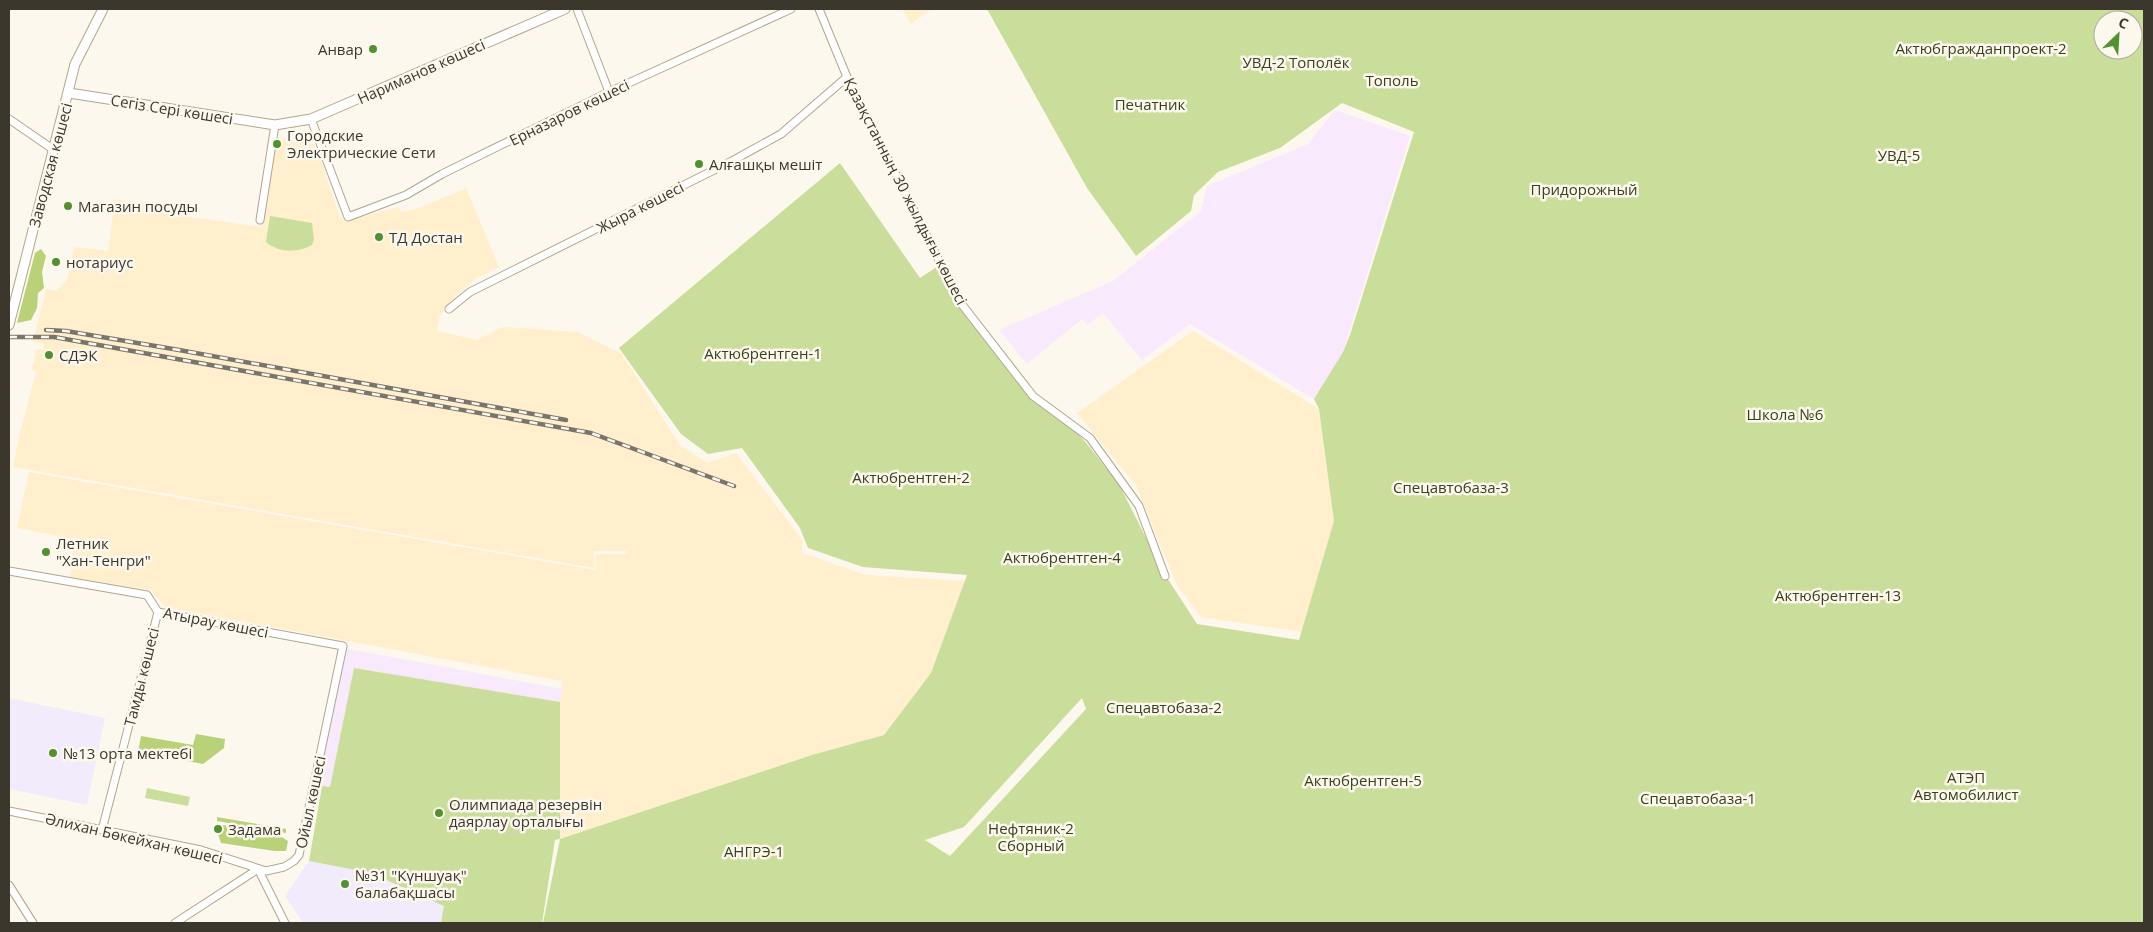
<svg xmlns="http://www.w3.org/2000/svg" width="2153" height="932" font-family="'Open Sans',sans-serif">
<rect width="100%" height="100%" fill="#fdf8ed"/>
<g fill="#ffefcc">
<polygon points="902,9 932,9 911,24"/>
<polygon points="274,138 311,143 317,149 340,218 347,220 399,207 401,212 419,208 466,188 499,267 476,278 452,300 440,315 437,331 477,340 503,327 577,332 621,353 680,445 708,463 736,453 803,541 802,553 866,575 965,581 931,673 884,735 812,755 560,839 560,701 562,681 165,607 151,590 70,577 75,539 17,528 29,472 595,570 596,554 627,554 627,551 594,551 594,568 13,467 20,432 36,372 32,370 36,349 43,350 44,344 33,342 46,289 56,291 67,280 74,247 108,251 115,199 177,209 177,215 262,227 274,148"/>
<polygon points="1193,331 1319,409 1334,521 1302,632 1201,617 1177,586 1136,485 1077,413"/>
</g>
<g fill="#f8e9fc">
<polygon points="1335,110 1410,136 1343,352 1314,399 1190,324 1142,360 1103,313 1087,325 1082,319 1027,364 999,330 1113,281 1201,211 1207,186 1308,144"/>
<polygon points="344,648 562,689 560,702 354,668 330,788 316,785"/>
</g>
<g fill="#f2ebfc">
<polygon points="9,698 105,718 87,805 9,789"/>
<polygon points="309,861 371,873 445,906 441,923 303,923 285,896"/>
</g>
<g fill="#c9de9a" fill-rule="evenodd">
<path d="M987,9H2144V923H543L560,839L555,840L542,923H441L444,906L371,873L309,861L322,786L330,787L354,668L560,702V839L812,755L884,735L931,673L967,575L863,567L808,548L800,528L742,448L708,454L681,434L619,348L840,163L920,278L941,264L960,302L1031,391L1083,439L1119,484L1162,570L1197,624L1299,640L1334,521L1319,409L1314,399L1343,352L1350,335L1414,132L1342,103L1280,148L1218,172L1194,195L1191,211L1136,256L1087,188ZM2103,20H2133V50H2103ZM1082,698L1086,709L950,856L925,840L964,827Z"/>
<path d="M270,216L312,223L314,240L312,245C298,253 278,253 266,242Z"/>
<polygon points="147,788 190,797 188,806 145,798"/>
</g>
<g fill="#b9d278">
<polygon points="41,249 46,256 42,272 44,288 38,293 37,308 31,320 17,323 35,253"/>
<polygon points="196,734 225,739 224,748 203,764 138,752 141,736 193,745"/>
<polygon points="217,817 286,829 286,833 217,821"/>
<polygon points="223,825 280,836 288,841 286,851 275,851 221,843 218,834 221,834"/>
</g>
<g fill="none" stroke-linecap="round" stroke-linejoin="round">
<g stroke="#b2a68c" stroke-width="9">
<g id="street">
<polyline points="577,9 609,92"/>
<polyline points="819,9 847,77 960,302 1033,396 1090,438 1139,506 1165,576"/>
<polyline points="9,119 54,150"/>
<polyline points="311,119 348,217 406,195 442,174 609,92 791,9"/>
<polyline points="260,220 275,125"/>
<polyline points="449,309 470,292 732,161 781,134 847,77"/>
<polyline points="9,571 147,595 158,612 343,646 299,855 294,861 284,867 266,871 201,850 9,811"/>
<polyline points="102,830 158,612"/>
<polyline points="258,869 285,923"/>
<polyline points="9,885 33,923"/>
<polyline points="175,923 258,869"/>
</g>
</g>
<g stroke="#b2a68c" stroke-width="11">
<g id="secondary">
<polyline points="69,93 275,125 311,119 565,9"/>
<polyline points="9,325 75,64 103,9"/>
</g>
</g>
<use href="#street" stroke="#fff" stroke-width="7"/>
<use href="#secondary" stroke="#fff" stroke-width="9"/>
<g stroke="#7a756b" stroke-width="4.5">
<g id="rail">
<polyline points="46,330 66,331 179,350 566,420"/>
<polyline points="9,337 54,337 591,433 734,486"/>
</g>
</g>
<use href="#rail" stroke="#fdf8ed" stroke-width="2.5" stroke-dasharray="8" stroke-linecap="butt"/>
</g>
<g fill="#529132" stroke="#fdf8ed" stroke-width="2">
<circle cx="373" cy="49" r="5"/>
<circle cx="277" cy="144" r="5"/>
<circle cx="699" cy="164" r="5"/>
<circle cx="68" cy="206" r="5"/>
<circle cx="379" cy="237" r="5"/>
<circle cx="56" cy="262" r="5"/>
<circle cx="49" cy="355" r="5"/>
<circle cx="46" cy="552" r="5"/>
<circle cx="53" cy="753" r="5"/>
<circle cx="439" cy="813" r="5"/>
<circle cx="218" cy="829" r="5"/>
<circle cx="345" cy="884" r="5"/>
</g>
<g text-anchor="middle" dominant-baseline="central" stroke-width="5" stroke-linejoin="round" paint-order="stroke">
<g font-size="15" fill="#37411b" stroke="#fdf8ed">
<text x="1981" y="48">Актюбгражданпроект-2</text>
<text x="1296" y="62">УВД-2 Тополёк</text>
<text x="1392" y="80">Тополь</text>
<text x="1150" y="104">Печатник</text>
<text x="1899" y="155">УВД-5</text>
<text x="1584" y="189">Придорожный</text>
<text x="763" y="353">Актюбрентген-1</text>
<text x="1785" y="414">Школа №6</text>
<text x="911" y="477">Актюбрентген-2</text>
<text x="1451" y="487">Спецавтобаза-3</text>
<text x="1062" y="557">Актюбрентген-4</text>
<text x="1838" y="595">Актюбрентген-13</text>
<text x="1164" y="707">Спецавтобаза-2</text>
<text x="1966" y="777">АТЭП<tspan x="1966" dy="17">Автомобилист</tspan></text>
<text x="1363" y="780">Актюбрентген-5</text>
<text x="1698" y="798">Спецавтобаза-1</text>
<text x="1031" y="828">Нефтяник-2<tspan x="1031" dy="17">Сборный</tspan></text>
<text x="754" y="851">АНГРЭ-1</text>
</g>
<g font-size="15" fill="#3c372d" stroke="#fdf8ed" text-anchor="start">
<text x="363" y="49" text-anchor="end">Анвар</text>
<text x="287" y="135">Городские<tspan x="287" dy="17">Электрические Сети</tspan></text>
<text x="709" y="164">Алғашқы мешіт</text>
<text x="78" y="206">Магазин посуды</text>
<text x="389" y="237">ТД Достан</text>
<text x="66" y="262">нотариус</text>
<text x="59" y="355">СДЭК</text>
<text x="56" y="543">Летник<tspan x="56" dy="17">"Хан-Тенгри"</tspan></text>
<text x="63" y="753">№13 орта мектебі</text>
<text x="449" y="804">Олимпиада резервін<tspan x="449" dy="17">даярлау орталығы</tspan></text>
<text x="228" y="829">Задама</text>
<text x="355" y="875">№31 "Күншуақ"<tspan x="355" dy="17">балабақшасы</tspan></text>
</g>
<g font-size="15" fill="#3c372d" stroke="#fdf8ed">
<text transform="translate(421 71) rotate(-24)">Нариманов көшесі</text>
<text transform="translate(172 109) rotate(9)">Сегіз Сері көшесі</text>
<text transform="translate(569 112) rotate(-26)">Ерназаров көшесі</text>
<text transform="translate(50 165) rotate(-75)">Заводская көшесі</text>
<text transform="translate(906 191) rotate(63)">Қазақстанның 30 жылдығы көшесі</text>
<text transform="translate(640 207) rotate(-27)">Жыра көшесі</text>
<text transform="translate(216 622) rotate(11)">Атырау көшесі</text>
<text transform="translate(141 677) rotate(-76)">Тамды көшесі</text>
<text transform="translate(310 802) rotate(-78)">Ойыл көшесі</text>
<text transform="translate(134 838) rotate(13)">Әлихан Бөкейхан көшесі</text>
</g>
</g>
<rect width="2153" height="932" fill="none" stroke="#3c372d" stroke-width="20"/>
<g transform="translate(2118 35) rotate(25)"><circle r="24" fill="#fdf8ed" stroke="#b0aba0"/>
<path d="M0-4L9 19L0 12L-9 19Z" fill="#529132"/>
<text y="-8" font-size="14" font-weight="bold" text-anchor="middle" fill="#3c372d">С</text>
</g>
</svg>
